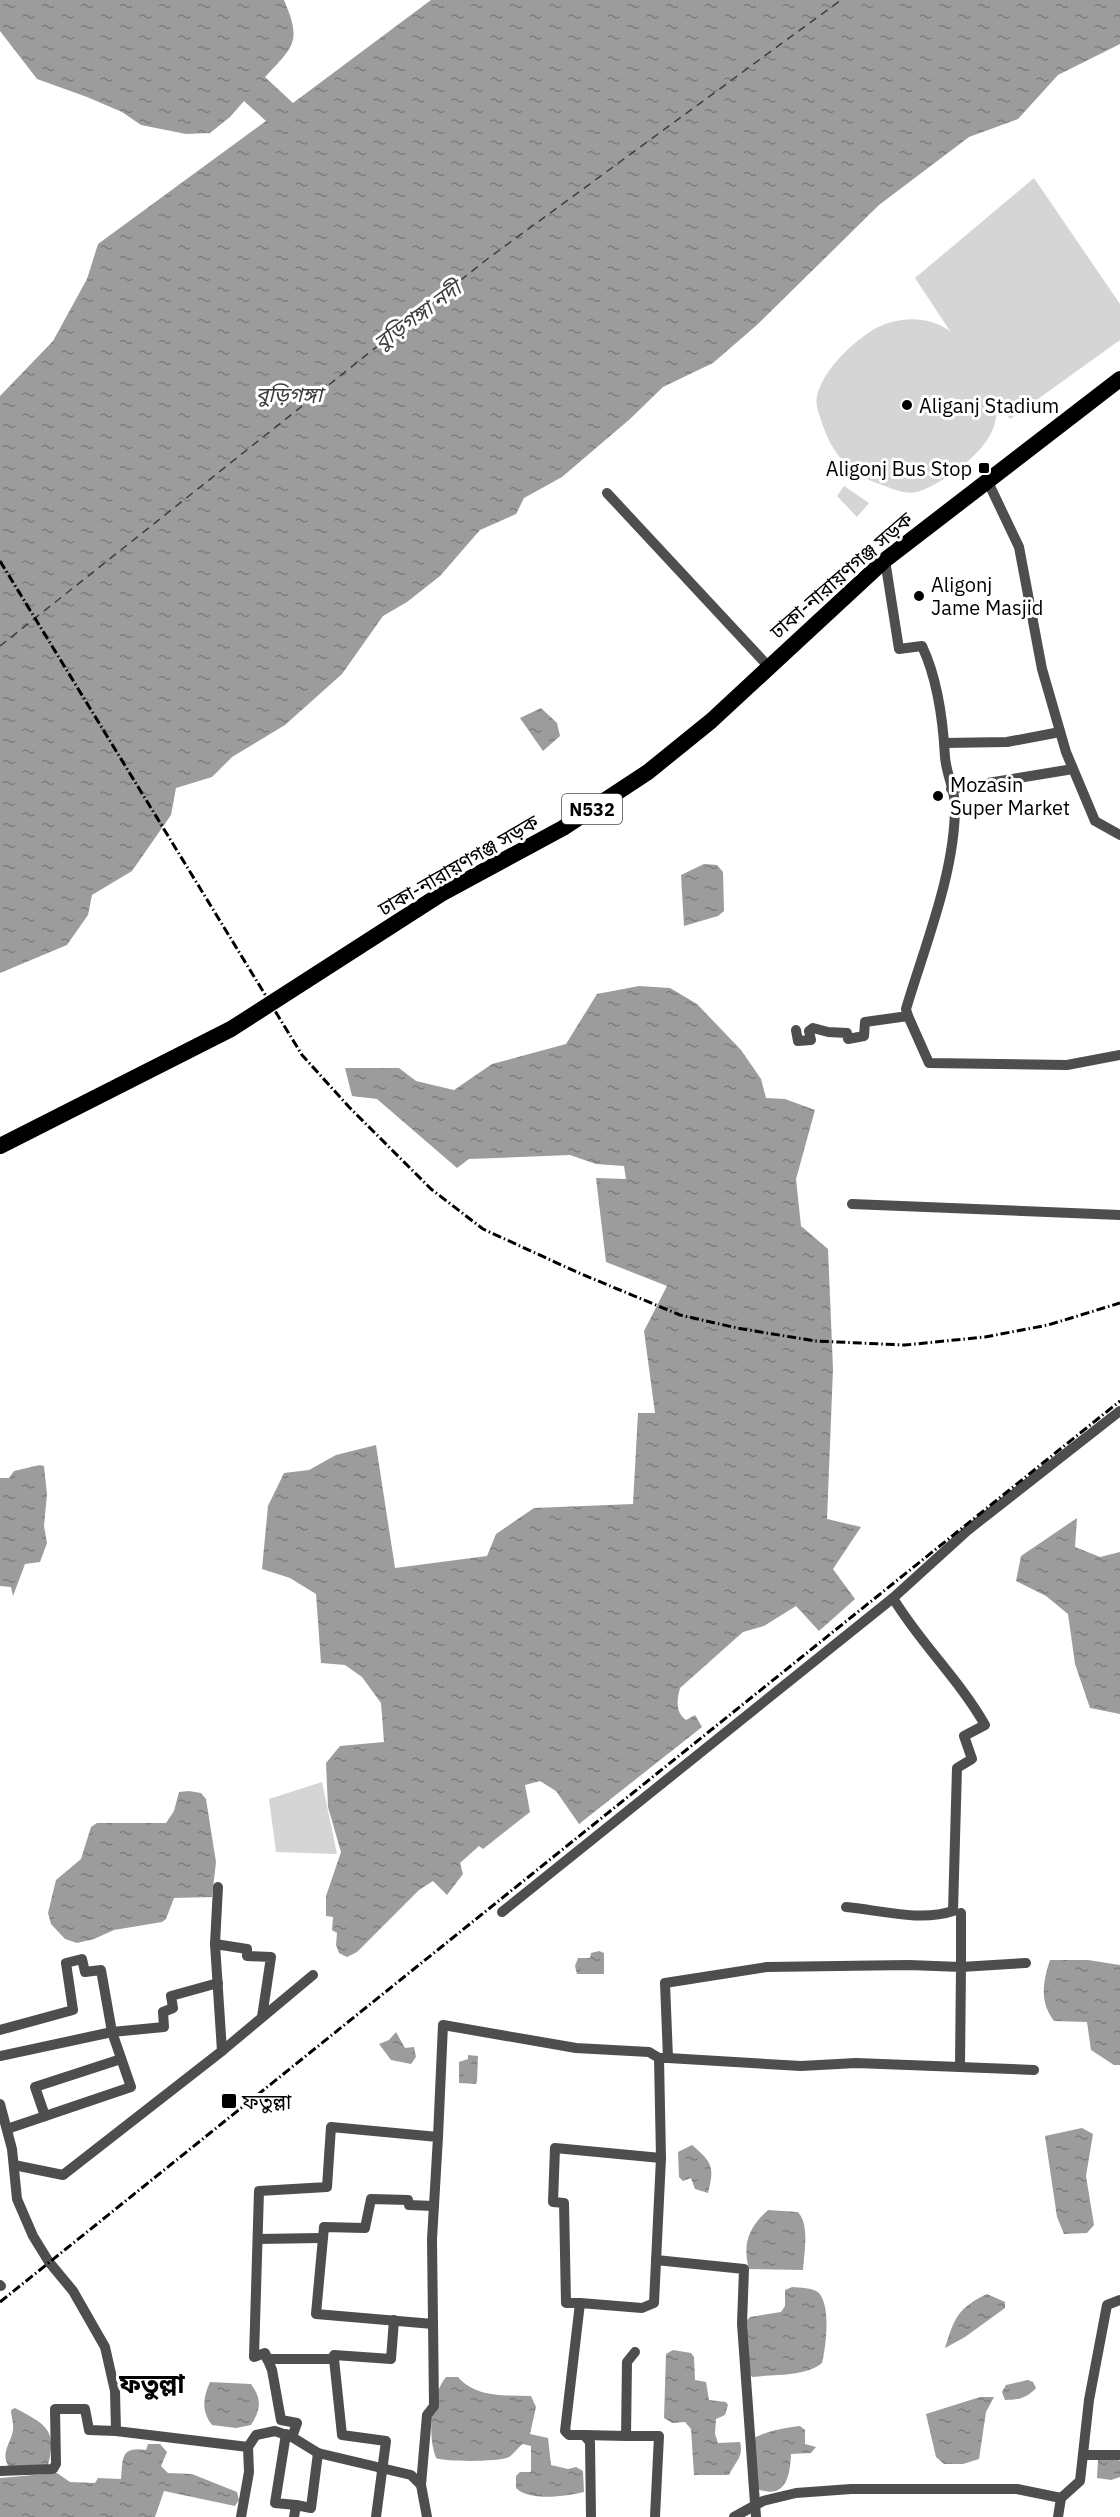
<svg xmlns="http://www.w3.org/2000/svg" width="1120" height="2517" font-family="'IBM Plex Sans','Noto Sans Bengali',sans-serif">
<defs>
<pattern id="water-ripples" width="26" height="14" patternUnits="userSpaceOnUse" patternTransform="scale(1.5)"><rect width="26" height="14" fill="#9c9c9c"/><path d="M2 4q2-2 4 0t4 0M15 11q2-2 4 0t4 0" fill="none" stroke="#7d7d7d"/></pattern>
</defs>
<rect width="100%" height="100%" fill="#fff"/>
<g fill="#d5d5d5">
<path d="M1034,178L1120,304V340L1010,419L995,398C1001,424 988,444 968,461C954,472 935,487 917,492C906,495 893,489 882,485C849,474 833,455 822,423C819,414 815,405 817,396C823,371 848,347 868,333C893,316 926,314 950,331L915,278Z"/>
<polygon points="844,486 869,503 857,517 837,496"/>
<polygon points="322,1782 337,1854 276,1852 269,1799"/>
</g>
<g fill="url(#water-ripples)">
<path d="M0,0H284C302,42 294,46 265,77L293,103L431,0H1120V44L1058,75L1018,119L969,137L879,205L758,324L713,363L663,387L630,419L562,477L524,498L516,514L480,530L440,576L407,602L383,616L342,674L285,725L232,757L212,777L176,788L171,815L132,871L92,895L88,915L67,945L0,973V396L53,341L87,279L98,244L266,121L244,101L230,117L210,133L186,134L141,125L122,112L87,97L37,79L0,31Z"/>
<polygon points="541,708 557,723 560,736 543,751 520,718"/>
<polygon points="704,864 717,865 723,872 724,911 718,916 684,926 681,875"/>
<path d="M639,986L670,988L697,1004L741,1050L761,1079L766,1098L785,1099L815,1110L796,1179L801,1226L828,1249L833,1369L827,1519L861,1527L833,1569L855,1599L819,1631L796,1606L764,1626L743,1632L680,1688C677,1700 675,1712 686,1720L695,1715L702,1727L579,1824L556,1791L540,1781L525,1785L530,1812L483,1849L479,1846L460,1863L463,1874L447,1895L433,1881L419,1890L357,1952L347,1957L339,1953L336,1945L337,1933L332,1930L333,1917L326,1916V1896L341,1852L328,1807L326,1763L340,1746L384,1742L381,1703L362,1677L345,1665L321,1663L316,1594L290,1578L262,1569L268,1506L284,1473L309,1470L336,1455L376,1445L395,1568L487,1556L496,1534L534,1508L633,1504L638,1413H655L644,1331L667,1286L606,1262L596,1178L626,1179L624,1166L596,1164L570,1155L469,1159L457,1168L377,1099L352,1096L345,1068H399L416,1081L454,1090L492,1064L566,1044L597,994Z"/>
<polygon points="40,1465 44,1466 47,1494 44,1526 47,1543 40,1562 25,1564 13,1596 11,1587 0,1586 0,1478 9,1478 14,1471"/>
<polygon points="1077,1518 1075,1547 1100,1557 1120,1552 1120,1714 1090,1708 1075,1664 1068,1614 1046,1596 1016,1581 1021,1556"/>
<polygon points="189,1791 201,1793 206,1799 216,1862 212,1897 174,1898 166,1919 162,1922 114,1930 94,1939 77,1943 65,1939 51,1924 48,1913 56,1880 81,1859 91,1827 97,1823 166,1823 174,1811 179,1792"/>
<polygon points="599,1951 604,1953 604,1974 577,1974 575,1966 578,1958 590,1958 591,1953"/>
<path d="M1050,1960H1088L1120,1965V2065H1114L1091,2050L1087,2022L1054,2021C1039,2001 1043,1982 1050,1960Z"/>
<polygon points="396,2032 405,2048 414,2047 416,2057 411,2064 391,2060 379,2044 389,2040"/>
<polygon points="468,2055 478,2056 477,2081 476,2084 459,2083 459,2062 468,2059"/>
<polygon points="1082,2128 1093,2134 1086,2176 1094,2225 1087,2233 1064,2234 1057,2217 1045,2136"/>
<path d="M692,2145C712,2162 715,2167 708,2193L695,2189L691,2178L683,2181L679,2177L678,2152Z"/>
<path d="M768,2210L798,2212C810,2226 804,2252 803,2270L749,2269C742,2244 749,2227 768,2210Z"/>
<path d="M792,2287C800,2288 812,2287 819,2293C831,2307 826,2346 822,2363C805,2377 775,2374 753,2377L747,2374V2320L750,2317L781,2312L785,2306V2290Z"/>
<path d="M987,2294L1005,2302V2308L965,2337L945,2348C954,2318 958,2308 987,2294Z"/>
<path d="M673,2350L691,2353L694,2357L695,2380L706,2382L709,2400L726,2402L728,2405L725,2415L716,2419L715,2434L718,2443L740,2442C744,2457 735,2462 729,2475H694L691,2429L685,2422L672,2423L664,2418L666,2354Z"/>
<path d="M446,2377H458C476,2398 504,2395 531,2396L536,2407L530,2434L548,2438L551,2465L568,2469L576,2467L583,2471L584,2492C567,2496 530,2502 516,2488V2476L520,2472H531V2446L523,2444C518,2447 513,2455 509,2457C499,2462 446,2462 436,2458C427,2435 431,2395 446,2377Z"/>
<path d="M1028,2380L1033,2382L1036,2388C1027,2398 1018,2400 1005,2400L1002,2392L1006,2385Z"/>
<path d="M210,2382L251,2384C262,2399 261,2409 251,2425L236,2428L212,2425C201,2410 203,2398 210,2382Z"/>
<polygon points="980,2397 994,2397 986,2412 979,2459 963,2464 944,2464 936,2457 926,2414"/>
<path d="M15,2408C44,2424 58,2428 48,2465L9,2467C0,2452 11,2444 13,2430C14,2424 11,2416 11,2410Z"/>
<path d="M800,2426L805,2430V2444L816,2447L811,2453L791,2454C790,2476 786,2500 757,2489L753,2439C765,2431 785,2428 800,2426Z"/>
<path d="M148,2444H160L167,2452L161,2466L168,2473L192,2474L237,2492L239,2500L235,2506L164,2491L155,2517H0V2478L57,2473L70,2482L95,2483L98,2478L121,2479C123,2459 120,2446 146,2450Z"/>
<polygon points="1115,2458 1120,2461 1120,2477 1111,2480 1097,2478 1098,2460"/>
</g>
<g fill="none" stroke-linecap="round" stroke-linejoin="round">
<polyline stroke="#3d3d3d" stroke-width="1.5" stroke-dasharray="8 6" stroke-linecap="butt" points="0,646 486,260 841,0"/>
<g stroke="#4e4e4e" stroke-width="10">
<polyline points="988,482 1019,547 1042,669 1066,752 1095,821 1120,835"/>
<polyline points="607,493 769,667"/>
<path d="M885,560L899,649L922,646C938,680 943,719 945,757C946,773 955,790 955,806C955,873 925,945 906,1009L908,1016"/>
<polyline points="944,743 1007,742 1060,732"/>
<polyline points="951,789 1073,769"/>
<polyline points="796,1030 798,1041 811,1040 809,1031 813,1028 828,1032 847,1033 848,1039 864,1036 865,1022 908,1016 929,1063 1067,1065 1120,1055"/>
<polyline points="852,1204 1120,1215"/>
<path d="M846,1907C879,1910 921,1922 953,1911L957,1768L972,1759L964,1736L985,1725C959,1679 920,1643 893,1598"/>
<polyline points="502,1912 893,1598 968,1530 1120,1411"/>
<polyline points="961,1913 961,1967 1026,1963"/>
<polyline points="215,1944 247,1949 247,1956 271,1957 262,2017"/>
<polyline points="0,2030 73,2010 66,1963 82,1959 85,1972 101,1970 112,2032 131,2087 7,2129"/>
<polyline points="222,2051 313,1975"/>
<polyline points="0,2056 112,2032 164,2027 163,2012 173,2008 171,1996 218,1983"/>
<polyline points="668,2058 801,2066 856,2063 1034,2070"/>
<polyline points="0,2104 12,2149 17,2199 33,2236 49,2262 73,2291 105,2347 115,2391 116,2431 248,2447 256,2435 275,2431 292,2437 318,2453 411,2475 421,2485 427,2517"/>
<polyline points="45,2116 35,2087 121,2059"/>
<polyline points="438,2137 443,2025 576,2048 649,2052 659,2058"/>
<polyline points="14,2165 63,2175 222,2051 215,1944 218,1887"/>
<polyline points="258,2239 321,2238"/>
<polyline points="656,2260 744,2269 742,2324 756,2517"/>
<polyline points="0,2285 1,2286"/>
<polyline points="580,2303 566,2303 564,2203 553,2202 555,2148 661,2158"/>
<polyline points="433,2324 316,2314 324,2227 365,2228 371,2199 408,2200 409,2205 434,2206"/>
<polyline points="267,2359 334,2359 334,2355 391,2359 394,2320"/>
<polyline points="334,2359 342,2435 386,2441 376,2517"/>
<polyline points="286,2434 275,2503 296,2505"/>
<polyline points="584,2435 626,2436 627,2362 635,2352"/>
<polyline points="626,2436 659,2436 655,2517"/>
<polyline points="292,2437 297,2423 281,2420 272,2370 265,2353 254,2357 259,2191 327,2187 331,2127 438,2137 432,2239 434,2406 427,2415 421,2485"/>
<polyline points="1083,2455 1120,2455"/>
<polyline points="0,2471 53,2469 56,2464 55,2409 85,2409 89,2430 116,2431"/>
<polyline points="241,2517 249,2472 248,2447"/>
<polyline points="294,2517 296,2505 311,2508 318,2453"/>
<polyline points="591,2517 590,2442 584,2435 569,2435 565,2431 580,2303 642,2308 654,2303 661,2158 659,2058 668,2058 665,1983 767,1967 909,1965 961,1967 960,2065"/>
<polyline points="734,2517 763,2501 796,2493 851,2489 1017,2489 1061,2498 1080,2481 1089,2400 1107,2305 1120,2300"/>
<polyline points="1058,2517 1061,2498"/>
</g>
<polyline stroke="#000" stroke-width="16" points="0,1146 231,1029 441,894 563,828 648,772 711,721 885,560 1120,379"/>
<g stroke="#000" stroke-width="3" stroke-dasharray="9 3 1.5 3" stroke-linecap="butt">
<polyline points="0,561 302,1055 349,1107 431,1189 483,1229 579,1273 680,1315 737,1328 815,1341 905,1345 985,1337 1048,1325 1120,1303"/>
<polyline points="0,2302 1120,1401"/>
</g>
</g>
<g fill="#000" stroke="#fff" stroke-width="2">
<circle cx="907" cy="405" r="6"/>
<rect x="978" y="462" width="12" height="12" rx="3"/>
<circle cx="919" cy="596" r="6"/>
<circle cx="938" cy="796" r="6"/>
<rect x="221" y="2093" width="16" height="16" rx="3"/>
</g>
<g text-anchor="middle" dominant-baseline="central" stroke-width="6" stroke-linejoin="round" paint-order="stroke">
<rect fill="#fff" stroke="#4c4c4c" stroke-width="1.5" x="562" y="794" width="60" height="30" rx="4.5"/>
<g font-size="18" font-weight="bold" fill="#000">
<text x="592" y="809">N532</text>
</g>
<g font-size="20" fill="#000" stroke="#fff" text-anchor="start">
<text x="919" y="405">Aliganj Stadium</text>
<text x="972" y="468" text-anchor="end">Aligonj Bus Stop</text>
<text x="931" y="584">Aligonj<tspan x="931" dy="23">Jame Masjid</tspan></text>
<text x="950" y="784">Mozasin<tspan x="950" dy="23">Super Market</tspan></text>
<text x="242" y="2101">ফতুল্লা</text>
</g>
<g font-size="20" fill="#000" stroke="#fff">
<text transform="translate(841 575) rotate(-41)">ঢাকা-নারায়ণগঞ্জ সড়ক</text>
<text transform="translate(458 865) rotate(-30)">ঢাকা-নারায়ণগঞ্জ সড়ক</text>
</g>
<g font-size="21" font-style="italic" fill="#3d3d3d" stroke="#fff">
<text transform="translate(417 315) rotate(-36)">বুড়িগঙ্গা নদী</text>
<text x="289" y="394">বুড়িগঙ্গা</text>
</g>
<g font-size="26" font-weight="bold" fill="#000" stroke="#fff">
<text x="152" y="2383">ফতুল্লা</text>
</g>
</g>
</svg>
